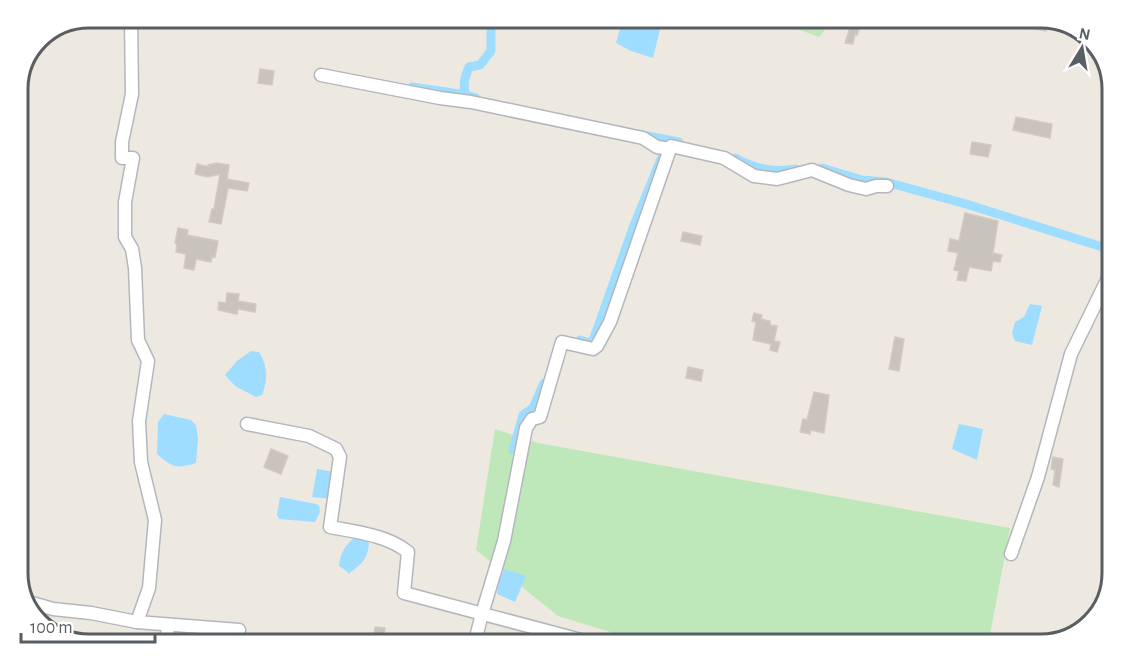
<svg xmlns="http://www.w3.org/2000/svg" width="1130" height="663" font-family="'Alegreya Sans',sans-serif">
<rect width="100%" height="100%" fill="#ede9e0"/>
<g fill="#bee7ba">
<polygon points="786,18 823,18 827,27 819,37 784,24"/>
<polygon points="495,429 538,443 1010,528 988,645 653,645 558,616 476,550"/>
</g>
<g fill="#9eddff">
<polygon points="623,18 660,18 662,21 653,58 631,51 616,43"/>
<polygon points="1030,304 1042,306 1032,345 1015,341 1012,333 1015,322 1024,317"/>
<path d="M251,351L259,352C268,366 268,380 262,395L256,397L235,386L225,375L237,361Z"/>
<path d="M164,414L191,420L196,425L198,439L196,463C176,469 173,468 157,454L158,422Z"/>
<polygon points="959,424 983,429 977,460 952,449"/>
<polygon points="317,469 334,472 333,499 312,497"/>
<polygon points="280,497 316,504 319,505 320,512 315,522 279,519 277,515"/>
<path d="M357,536L365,539L369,543C368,559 361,565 348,574V572L339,566C340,552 346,544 357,536Z"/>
<polygon points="504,569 526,576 515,602 497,594 498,584"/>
</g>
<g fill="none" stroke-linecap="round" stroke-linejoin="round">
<g stroke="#9eddff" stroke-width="9">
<polyline points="412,87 466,95"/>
<path d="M476,98L466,95C462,85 465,77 469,67L480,65L491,51V18"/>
<polyline points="642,135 679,142"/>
<path d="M735,158C754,169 774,173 796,169"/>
<polyline points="822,168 862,180 886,182 966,204 1112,250"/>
<polyline points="580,340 590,343 594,338 633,228 661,159"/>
<polyline points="513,450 523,415 533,408 544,383"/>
</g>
</g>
<g fill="#c8c3bd" stroke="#d2cabe" stroke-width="1.5">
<polygon points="853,18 863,18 857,35 855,34 853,44 845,43"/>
<polygon points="1023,18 1041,18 1041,21 1047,21 1046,31 1021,27"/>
<polygon points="260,69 274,71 272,85 258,83"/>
<polygon points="1016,117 1052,124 1050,138 1013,130"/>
<polygon points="972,142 991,145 988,157 970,154"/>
<polygon points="216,163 229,165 227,179 249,183 247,191 228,188 221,224 209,222 212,209 214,209 220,174 208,177 195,174 197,164 209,167 208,165"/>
<polygon points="965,213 998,221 993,253 1002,255 1000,262 993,261 991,271 969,267 966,281 957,280 959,271 954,270 958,253 948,251 950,239 959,241"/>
<polygon points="178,228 188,230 187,235 218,241 215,257 212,256 211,262 196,259 194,270 184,268 186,254 176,252 177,244 175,243"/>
<polygon points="683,232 702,236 700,245 681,241"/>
<polygon points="227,293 239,294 238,301 256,304 255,312 238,309 237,314 218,310 219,302 226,303"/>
<polygon points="754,313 762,315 761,319 770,321 770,325 777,326 774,341 780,342 777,352 770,350 771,344 753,340 756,322 752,321"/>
<polygon points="895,337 904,339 899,371 889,369"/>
<polygon points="688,367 703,370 701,381 686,378"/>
<polygon points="814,392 829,395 824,433 811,430 810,434 800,432 803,419 807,420"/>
<polygon points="271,449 288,456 281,474 264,467"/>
<polygon points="1053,457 1063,459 1059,487 1053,485 1055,470 1051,469"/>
<polygon points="375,627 385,628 383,645 373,645"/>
</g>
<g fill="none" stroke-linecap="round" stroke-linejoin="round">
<g stroke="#b3b7bc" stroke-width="15">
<g id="minor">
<polyline points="131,18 132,94 122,142 122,158 133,158 125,202 125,237 132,249 135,268 138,340 148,361 139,421 141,462 155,520 149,588 137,622"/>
<polyline points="321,75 440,98 471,102 643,138 657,147 670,149"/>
<path d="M247,424L309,436L336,449L340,457L330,527C356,532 387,535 408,552L404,593L581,640L593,645"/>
<polyline points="1011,554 1038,477 1071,354 1112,270"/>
<polyline points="25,601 53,609 91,613 137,622 239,630"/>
<polyline points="166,645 168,625"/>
<polyline points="474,645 482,614 504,541 526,428 532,419 540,417 562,342 593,349 597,346 610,322 671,146 724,158 754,176 777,179 812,170 849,185 866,189 876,186 887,186"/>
</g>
</g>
<use href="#minor" stroke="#fff" stroke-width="12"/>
</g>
<path d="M0 0H1130V663H0ZM89 28H1041A61 61 0 0 1 1102 89V573A61 61 0 0 1 1041 634H89A61 61 0 0 1 28 573V89A61 61 0 0 1 89 28Z" fill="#fff" fill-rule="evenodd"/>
<path fill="none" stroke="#595e62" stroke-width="3" d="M89 28H1041A61 61 0 0 1 1102 89V573A61 61 0 0 1 1041 634H89A61 61 0 0 1 28 573V89A61 61 0 0 1 89 28Z"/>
<g transform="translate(1082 48) rotate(11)" stroke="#ffffff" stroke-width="4.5" paint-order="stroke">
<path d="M0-4.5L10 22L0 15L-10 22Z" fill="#595e62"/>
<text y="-9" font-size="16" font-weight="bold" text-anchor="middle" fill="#595e62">N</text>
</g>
<path d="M21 633v9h134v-9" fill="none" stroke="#595e62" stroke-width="3"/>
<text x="30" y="633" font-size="18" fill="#595e62" stroke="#ffffff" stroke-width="4.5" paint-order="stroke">100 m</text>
</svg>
